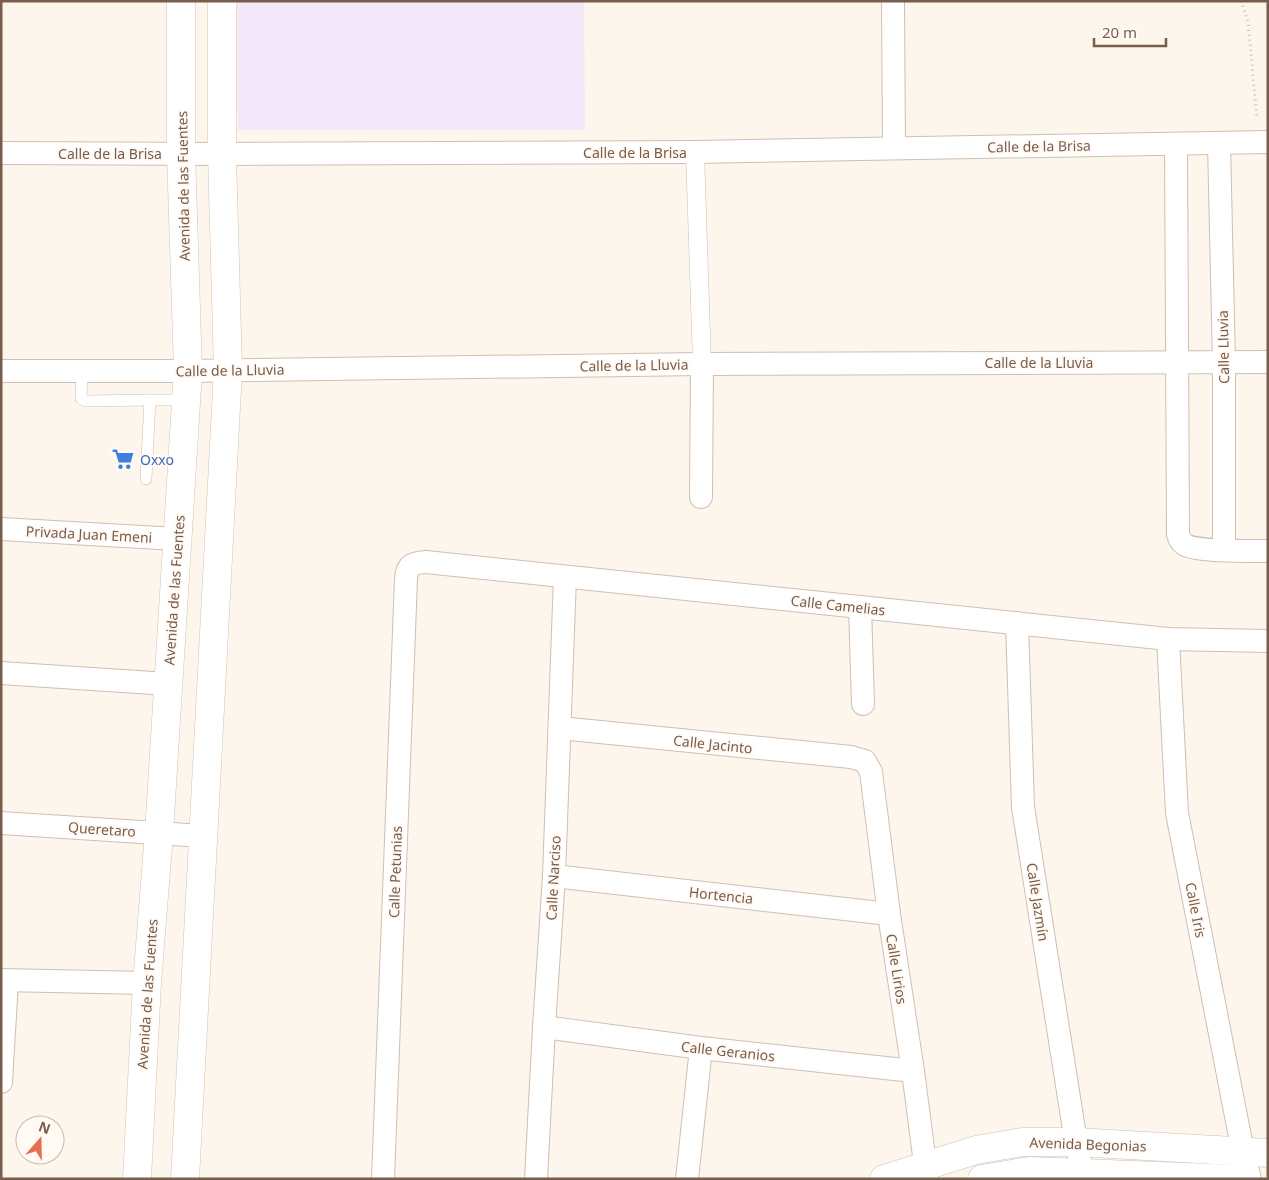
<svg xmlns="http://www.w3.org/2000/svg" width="1269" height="1180" font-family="'Noto Sans',sans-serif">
<rect width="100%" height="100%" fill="#fdf6ec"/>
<polygon fill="#f3e8fa" points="237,1 584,1 585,130 238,130"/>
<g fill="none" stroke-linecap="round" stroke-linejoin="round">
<g stroke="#d1beb0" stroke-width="12">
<g id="service">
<polyline points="82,371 81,398 85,401 150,400"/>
<polyline points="146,479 150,400 186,400"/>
</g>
</g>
<g stroke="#d1beb0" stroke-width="19">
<polyline id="pedestrian" points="695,152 702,364"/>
</g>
<g stroke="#d1beb0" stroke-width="24">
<g id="minor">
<polyline points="893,1 894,148"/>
<polyline points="1219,143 1224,363 1224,550"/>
<path d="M1176,144L1178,534C1179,538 1180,541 1184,544C1193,552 1253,551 1268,551"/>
<polyline points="1,153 222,154 695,152 1268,142"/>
<polyline points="1,371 188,371 702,364 1268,362"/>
<polyline points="701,497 702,364"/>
<polyline points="1,529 177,539"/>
<polyline points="860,607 863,704"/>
<polyline points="1017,623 1023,807 1076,1142 1084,1179"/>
<polyline points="1168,639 1177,813 1243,1152 1250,1179"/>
<polyline points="1,673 168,684"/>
<polyline points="560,728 851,757 865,761 871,772 889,914 913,1071 927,1179"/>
<polyline points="1,823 203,836"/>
<polyline points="554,876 889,914"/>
<polyline points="1,980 147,983"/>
<polyline points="544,1027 701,1048 913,1071"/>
<polyline points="1,1082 7,981"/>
<path d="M383,1179L406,579C407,565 412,563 426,562L1168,639L1268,641"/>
<polyline points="536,1179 544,1027 554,876 565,577"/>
<polyline points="687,1179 701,1048"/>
</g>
</g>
<g stroke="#d1beb0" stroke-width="29">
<g id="tertiary">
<polyline points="884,1179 976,1150 1022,1142 1076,1142 1268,1153"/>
<polyline points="982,1179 1029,1171 1238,1179"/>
</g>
</g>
<g stroke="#d6c0b0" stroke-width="29">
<g id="secondary">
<polyline points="137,1179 147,983 159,833 188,371 181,153 181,1"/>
<polyline points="185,1179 228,370 222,154 222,1"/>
</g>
</g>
<polyline stroke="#d9b8a5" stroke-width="3" stroke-dasharray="1 4" stroke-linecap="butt" points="1241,1 1248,21 1257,119"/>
<use href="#service" stroke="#fff" stroke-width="11"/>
<use href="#pedestrian" stroke="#fff" stroke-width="18"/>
<use href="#minor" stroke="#fff" stroke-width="22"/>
<use href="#tertiary" stroke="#fff" stroke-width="28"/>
<use href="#secondary" stroke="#fff" stroke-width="28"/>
</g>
<defs>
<g id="supermarket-bare" transform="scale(1.725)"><path d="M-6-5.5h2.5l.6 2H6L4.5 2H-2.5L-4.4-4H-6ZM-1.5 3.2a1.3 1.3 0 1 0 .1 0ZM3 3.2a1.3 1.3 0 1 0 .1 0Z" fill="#3f7fe0" stroke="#fffaf3" stroke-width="2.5" paint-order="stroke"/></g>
</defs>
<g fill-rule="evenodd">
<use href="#supermarket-bare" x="123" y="459"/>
</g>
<g text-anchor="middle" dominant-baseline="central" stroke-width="4" stroke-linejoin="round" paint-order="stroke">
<g font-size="14" fill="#7a5c4d" stroke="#fffaf3">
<text transform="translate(1039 146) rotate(-1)">Calle de la Brisa</text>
<text x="635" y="152">Calle de la Brisa</text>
<text x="110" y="153">Calle de la Brisa</text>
<text transform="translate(183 186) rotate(-91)">Avenida de las Fuentes</text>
<text transform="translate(1223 347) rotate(-91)">Calle Lluvia</text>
<text x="1039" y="362">Calle de la Lluvia</text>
<text transform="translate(634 365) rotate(-1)">Calle de la Lluvia</text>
<text transform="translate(230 370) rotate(-1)">Calle de la Lluvia</text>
<text transform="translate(89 534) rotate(3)">Privada Juan Emeni</text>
<text transform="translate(174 590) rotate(-86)">Avenida de las Fuentes</text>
<text transform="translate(838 605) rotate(6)">Calle Camelias</text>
<text transform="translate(713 744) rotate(6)">Calle Jacinto</text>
<text transform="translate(102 829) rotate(4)">Queretaro</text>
<text transform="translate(395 872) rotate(-88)">Calle Petunias</text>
<text transform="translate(553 878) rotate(-87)">Calle Narciso</text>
<text transform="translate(721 895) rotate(6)">Hortencia</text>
<text transform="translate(1038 902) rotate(81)">Calle Jazmín</text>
<text transform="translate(1196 910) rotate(79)">Calle Iris</text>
<text transform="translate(897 969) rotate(81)">Calle Lirios</text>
<text transform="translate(147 994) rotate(-86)">Avenida de las Fuentes</text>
<text transform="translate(728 1051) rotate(6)">Calle Geranios</text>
<text transform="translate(1088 1144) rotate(2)">Avenida Begonias</text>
</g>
<g font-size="14" fill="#366cbe" stroke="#fffaf3" text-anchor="start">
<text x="140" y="459">Oxxo</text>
</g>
</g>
<rect width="1269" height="1180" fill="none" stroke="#7a5c4d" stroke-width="5"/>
<g transform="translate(40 1140) rotate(20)"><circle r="24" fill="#fffaf3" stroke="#cabbb1"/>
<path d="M0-4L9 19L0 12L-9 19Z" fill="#e76f51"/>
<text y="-8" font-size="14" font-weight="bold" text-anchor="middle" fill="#7a5c4d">N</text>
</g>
<path d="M1094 38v8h72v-8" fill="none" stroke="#7a5c4d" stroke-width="2.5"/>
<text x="1102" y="38" font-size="15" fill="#7a5c4d" stroke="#fffaf3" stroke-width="4" paint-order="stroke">20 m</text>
</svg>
